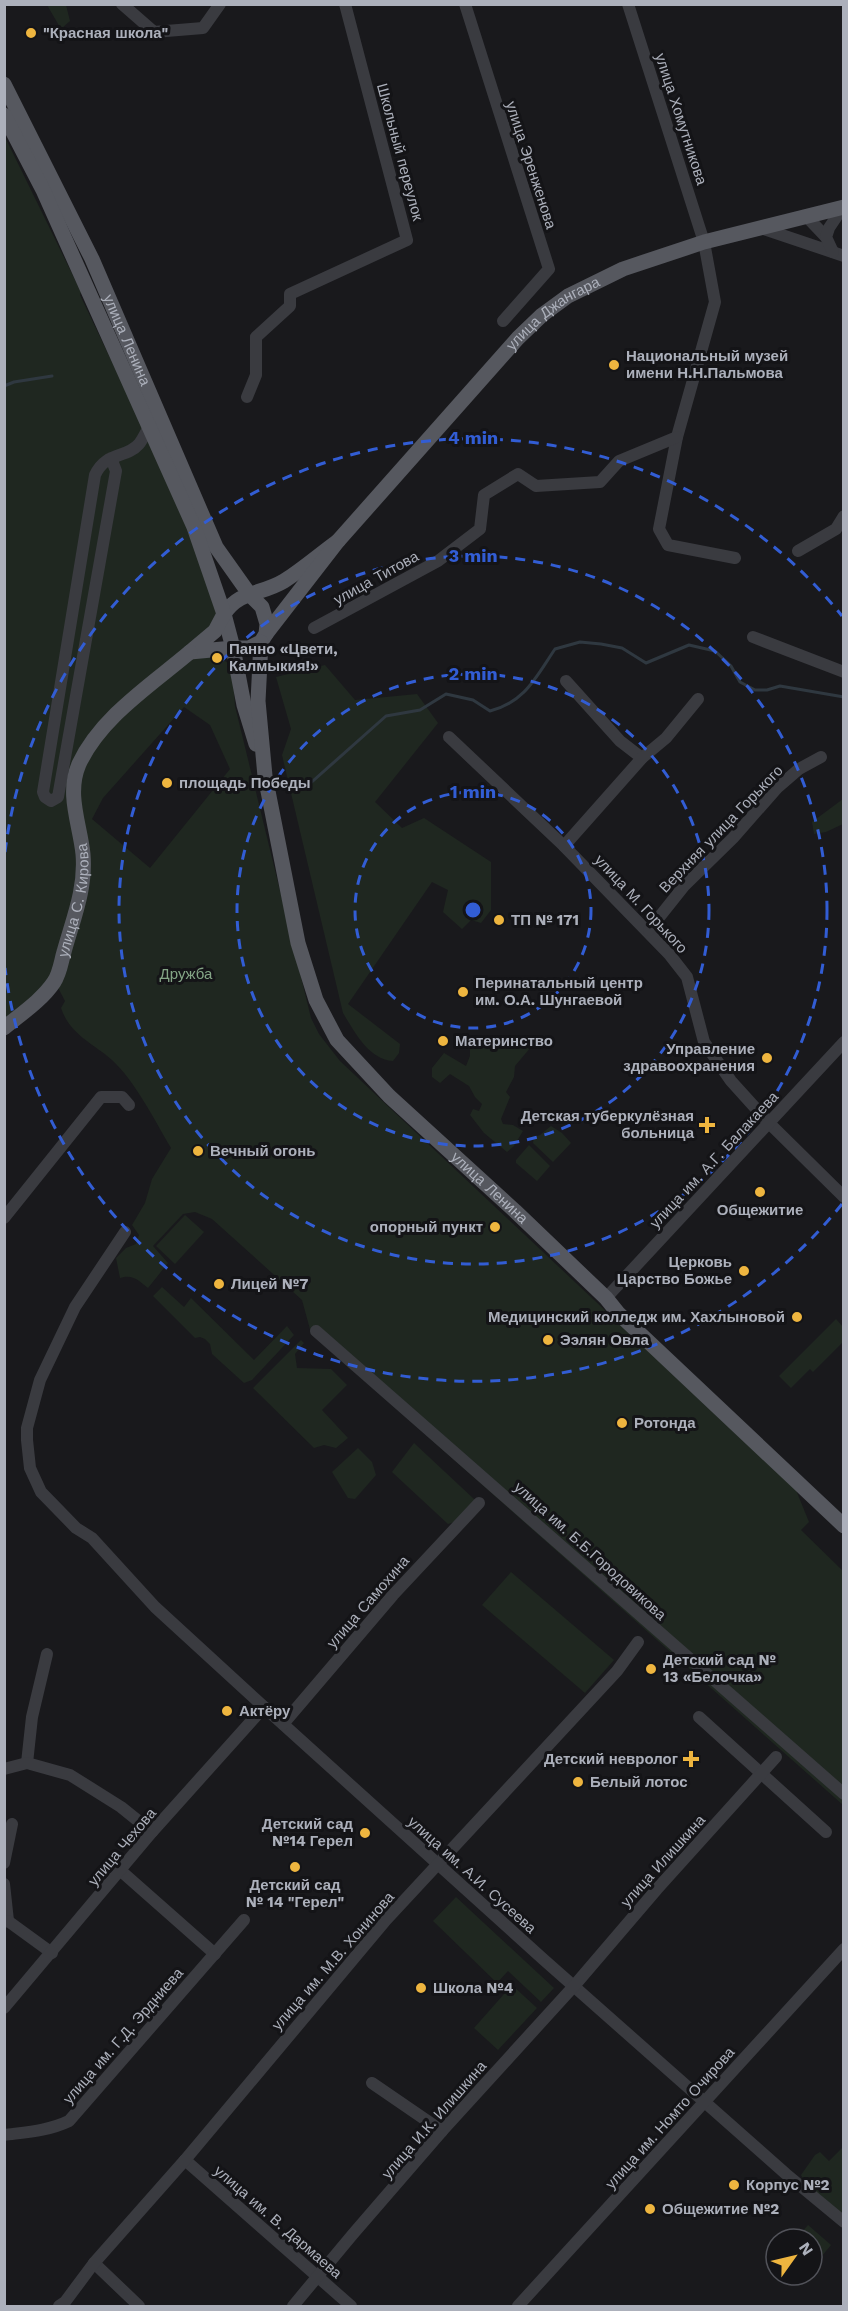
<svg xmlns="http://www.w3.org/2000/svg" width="848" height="2311" font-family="'Work Sans',sans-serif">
<rect width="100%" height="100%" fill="#19191c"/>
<g fill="#1f2720" fill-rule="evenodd">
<polygon points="47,5 66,5 70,21 61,29"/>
<path d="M4,135L81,292L80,295L187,519L219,614L193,655L214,653L232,666L235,706L311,1018L319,1034L340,1061L796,1490L809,1522L801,1530L843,1571V1805L311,1333L302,1300L212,1219L195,1212L183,1214L153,1246L168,1263L148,1288C138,1280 133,1274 120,1278L116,1258L126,1248L136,1244L139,1235L132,1225L145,1203L152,1179L171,1148C155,1121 135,1081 112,1060C93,1043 70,1035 61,1008L65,1001L55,982L5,1021ZM184,707L210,725L230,769L150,868L92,819L103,798Z"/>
<path d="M325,665L355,700L417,694L438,723L375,802L402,828L424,818L491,862V910L481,923L471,920L462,929L443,912L448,890L432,882L348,1004L400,1044L399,1053L393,1061C369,1060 354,1031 343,1013L282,755L291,729L276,677Z"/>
<polygon points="843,799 843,824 826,832 814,834 812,822"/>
<polygon points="512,1035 531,1047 515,1066 514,1077 506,1092 510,1097 501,1119 503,1124 513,1125 523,1131 514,1146 507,1152 484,1133 470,1115 473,1109 479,1111 482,1104 475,1097 469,1086 450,1074 440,1083 432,1077 432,1068 444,1053 466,1066 470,1056 470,1044 476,1039 488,1042 496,1049"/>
<polygon points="551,1126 562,1133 571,1143 553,1162 533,1143 534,1137 540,1135"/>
<polygon points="529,1145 550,1166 537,1181 516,1163 516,1160"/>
<polygon points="185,1215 204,1232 175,1264 156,1246"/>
<polygon points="162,1287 184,1307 191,1298 254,1360 287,1326 294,1335 252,1380 244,1383 212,1354 210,1344 205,1339 200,1337 195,1338 153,1296"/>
<polygon points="836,1319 843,1327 843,1342 813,1372 810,1369 791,1388 779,1376"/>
<polygon points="301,1340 304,1343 295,1354 297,1368 331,1369 347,1385 322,1410 348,1438 336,1448 324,1445 314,1448 253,1388"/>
<polygon points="414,1443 475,1500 455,1522 448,1524 392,1472"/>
<polygon points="358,1448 372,1462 376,1475 355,1499 348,1498 332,1472"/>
<polygon points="511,1572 614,1660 585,1693 482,1605"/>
<polygon points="456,1897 554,1988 541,2002 508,1971 497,1983 433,1921"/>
<polygon points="512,1985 537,2008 498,2050 474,2028"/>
<polygon points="842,2148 843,2149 843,2216 805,2183 801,2175 815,2155 820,2152 829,2161"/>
<polygon points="808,2225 831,2245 812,2268 812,2239 796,2239"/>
</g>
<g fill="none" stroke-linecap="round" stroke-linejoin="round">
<g stroke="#2f3840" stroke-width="3">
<polyline points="4,386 14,382 52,376"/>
<path d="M305,788L386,716L420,710L446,694L473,700L490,711C525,702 536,677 555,649L580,642L601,644L622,648L646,663L689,645L715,651L731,666L740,682L755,690H767L780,686L844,697"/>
</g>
<g stroke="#3a3b40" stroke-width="12">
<polyline points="122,4 154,32 203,28 220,4"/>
<polyline points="465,4 549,269 503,321"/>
<polyline points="628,4 704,242 715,302 677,437 659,529 668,545 735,558"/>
<polyline points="807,217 826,237"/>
<polyline points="761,228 844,256"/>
<polyline points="833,252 826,237 829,228 843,207"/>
<polyline points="247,397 256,375 256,337 290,306 290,294 407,240 345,4"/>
<path d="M111,458L116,471L58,797L51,801L45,797L43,792L95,475C106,451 126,459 139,444C143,439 146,432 149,427"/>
<polyline points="798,551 836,529 844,516"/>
<polyline points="314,628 438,561 480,529 484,495 518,474 536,486 600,482 619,461 677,437"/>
<polyline points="753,637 844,672"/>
<polyline points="566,681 620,741 642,758"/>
<polyline points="449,737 564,846 669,954 687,977 704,1042 731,1081 769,1123 844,1197"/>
<polyline points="564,846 642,758 666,738 698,699"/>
<polyline points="649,930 684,886 733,838 777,788 799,769 821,757"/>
<polyline points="4,1218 101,1097 122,1097 129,1105"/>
<polyline points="125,1232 75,1307 40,1380 27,1428 27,1440 30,1468 41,1492 76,1528 92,1538 155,1607 264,1707 543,1959 786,2174 844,2222"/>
<polyline points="606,1298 844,1042"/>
<polyline points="316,1331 844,1794"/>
<polyline points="699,1717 826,1832"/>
<polyline points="283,1724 393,1595 479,1503"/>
<polyline points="27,1763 32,1717 47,1654"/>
<polyline points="4,1769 27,1763 70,1775 121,1807 152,1832"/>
<polyline points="4,1863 12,1824"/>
<polyline points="121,1871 215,1954"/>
<polyline points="4,1884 8,1921"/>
<polyline points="4,1922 8,1921 52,1953"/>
<polyline points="4,2008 152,1832 264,1707"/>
<polyline points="372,2083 442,2131"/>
<path d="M4,2135C27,2132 48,2131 69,2121L244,1920"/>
<polyline points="185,2160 351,2306"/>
<polyline points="94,2263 139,2306"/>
<polyline points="59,2306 65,2302 94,2263 185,2160 386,1920 617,1671 638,1642"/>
<polyline points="293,2306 353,2234 442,2131 574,1986 657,1889 776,1757"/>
<polyline points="518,2306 844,1949"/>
</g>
<g stroke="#56585f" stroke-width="15">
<path id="s1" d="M4,84L92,259L216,547L250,595L262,607L267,624L266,634L261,642L249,648H233L224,614C240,590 261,595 284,581C303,569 320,554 338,541"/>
<polyline points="4,115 43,190 194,527 224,614 215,631 190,652 233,648 244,705 256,744"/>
<path id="s2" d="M266,634L338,541L518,338L542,315L568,296L623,269L704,242L844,207"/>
<path id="s3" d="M261,642L258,701L265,776L298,943L316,1000L337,1040L389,1096L515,1211L606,1298L618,1313L844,1526"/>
<path id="s4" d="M4,1028C21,1014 42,1000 54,982C60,973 61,962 64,952C73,919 86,889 83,854C80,824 66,794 79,764C101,717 151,685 190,652"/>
</g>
</g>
<g fill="none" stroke="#325dd4" stroke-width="3" stroke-dasharray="10 8">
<circle cx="473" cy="910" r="118"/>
<circle cx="473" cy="910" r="236"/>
<circle cx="473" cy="910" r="354"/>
<path d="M842 1204A472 472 0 0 1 5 968M5 852A472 472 0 0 1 842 616"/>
</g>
<g fill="#eeb53f" stroke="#141417" stroke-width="2">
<circle cx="31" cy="33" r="6"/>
<circle cx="614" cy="365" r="6"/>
<circle cx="217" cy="658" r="6"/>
<circle cx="167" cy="783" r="6"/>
<circle cx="499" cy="920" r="6"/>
<circle cx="463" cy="992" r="6"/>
<circle cx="443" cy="1041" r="6"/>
<circle cx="767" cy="1058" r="6"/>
<path d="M704 1116h6v6h6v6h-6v6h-6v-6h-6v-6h6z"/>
<circle cx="198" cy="1151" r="6"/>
<circle cx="760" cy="1192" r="6"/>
<circle cx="495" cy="1227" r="6"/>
<circle cx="744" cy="1271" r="6"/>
<circle cx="219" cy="1284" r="6"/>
<circle cx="797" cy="1317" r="6"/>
<circle cx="548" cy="1340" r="6"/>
<circle cx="622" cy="1423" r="6"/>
<circle cx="651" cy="1669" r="6"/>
<circle cx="227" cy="1711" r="6"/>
<path d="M688 1750h6v6h6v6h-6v6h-6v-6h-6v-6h6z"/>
<circle cx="578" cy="1782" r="6"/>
<circle cx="365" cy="1833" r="6"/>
<circle cx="295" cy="1867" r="6"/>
<circle cx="421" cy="1988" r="6"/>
<circle cx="734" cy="2185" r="6"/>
<circle cx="650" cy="2209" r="6"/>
</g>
<g text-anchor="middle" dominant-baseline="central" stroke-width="6" stroke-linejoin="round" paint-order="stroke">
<g font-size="15" font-weight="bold" fill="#acb0bb" stroke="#141417" text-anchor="start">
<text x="43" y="33">"Красная школа"</text>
<text x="626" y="356">Национальный музей<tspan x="626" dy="17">имени Н.Н.Пальмова</tspan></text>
<text x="229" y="649">Панно «Цвети,<tspan x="229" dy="17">Калмыкия!»</tspan></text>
<text x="179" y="783">площадь Победы</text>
<text x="511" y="920">ТП № 171</text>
<text x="475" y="983">Перинатальный центр<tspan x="475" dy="17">им. О.А. Шунгаевой</tspan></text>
<text x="455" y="1041">Материнство</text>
<text x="755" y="1049" text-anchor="end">Управление<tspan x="755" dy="17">здравоохранения</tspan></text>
<text x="694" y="1116" text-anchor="end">Детская туберкулёзная<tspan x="694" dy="17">больница</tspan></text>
<text x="210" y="1151">Вечный огонь</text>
<text x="760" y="1210" text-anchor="middle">Общежитие</text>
<text x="483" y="1227" text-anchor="end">опорный пункт</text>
<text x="732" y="1262" text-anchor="end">Церковь<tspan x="732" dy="17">Царство Божье</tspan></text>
<text x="231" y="1284">Лицей №7</text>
<text x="785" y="1317" text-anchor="end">Медицинский колледж им. Хахлыновой</text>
<text x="560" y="1340">Ээлян Овла</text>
<text x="634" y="1423">Ротонда</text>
<text x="663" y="1660">Детский сад №<tspan x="663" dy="17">13 «Белочка»</tspan></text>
<text x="239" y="1711">Актёру</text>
<text x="678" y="1759" text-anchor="end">Детский невролог</text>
<text x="590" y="1782">Белый лотос</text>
<text x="353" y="1824" text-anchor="end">Детский сад<tspan x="353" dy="17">№14 Герел</tspan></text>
<text x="295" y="1885" text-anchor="middle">Детский сад<tspan x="295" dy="17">№ 14 "Герел"</tspan></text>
<text x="433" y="1988">Школа №4</text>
<text x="746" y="2185">Корпус №2</text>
<text x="662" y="2209">Общежитие №2</text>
</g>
<g font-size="15" fill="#acb0bb" stroke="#141417">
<text transform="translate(681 119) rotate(72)">улица Хомутникова</text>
<text transform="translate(400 152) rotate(75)">Школьный переулок</text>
<text transform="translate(531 165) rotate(72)">улица Эренженова</text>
<text stroke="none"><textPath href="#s2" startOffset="432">улица Джангара</textPath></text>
<text stroke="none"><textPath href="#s1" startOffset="284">улица Ленина</textPath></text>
<text transform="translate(376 578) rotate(-29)">улица Титова</text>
<text transform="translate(721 829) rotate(-46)">Верхняя улица Горького</text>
<text stroke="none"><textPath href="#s4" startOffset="153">улица С. Кирова</textPath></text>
<text transform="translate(641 904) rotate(47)">улица М. Горького</text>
<text transform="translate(714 1160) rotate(-47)">улица им. А.Г. Балакаева</text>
<text stroke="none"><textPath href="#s3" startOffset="622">улица Ленина</textPath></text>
<text transform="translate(590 1551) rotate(42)">улица им. Б.Б.Городовикова</text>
<text transform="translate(368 1602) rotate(-49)">улица Самохина</text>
<text transform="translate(122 1847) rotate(-50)">улица Чехова</text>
<text transform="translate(663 1861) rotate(-48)">улица Илишкина</text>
<text transform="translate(472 1875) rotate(42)">улица им. А.И. Сусеева</text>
<text transform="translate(333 1961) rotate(-49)">улица им. М.В. Хонинова</text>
<text transform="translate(123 2036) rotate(-49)">улица им. Г.Д. Эрдниева</text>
<text transform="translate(670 2118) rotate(-48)">улица им. Номто Очирова</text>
<text transform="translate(434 2120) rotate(-49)">улица И.К. Илишкина</text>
<text transform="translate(278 2222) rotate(41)">улица им. В. Дармаева</text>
</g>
<g font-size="15" fill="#84a586" stroke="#141417">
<text x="186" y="974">Дружба</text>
</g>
</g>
<circle cx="473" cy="910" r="9" fill="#325dd4" stroke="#141417" stroke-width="3"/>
<g font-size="18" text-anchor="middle" font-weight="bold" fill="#325dd4" stroke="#141417" stroke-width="6" stroke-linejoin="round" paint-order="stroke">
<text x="473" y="444">4 min</text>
<text x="473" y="562">3 min</text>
<text x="473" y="680">2 min</text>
<text x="473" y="798">1 min</text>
</g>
<rect width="848" height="2311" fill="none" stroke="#acb0bb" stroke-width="12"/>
<g transform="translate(794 2257) rotate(56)"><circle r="28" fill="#141417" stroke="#515259" stroke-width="1.5"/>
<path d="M0-4.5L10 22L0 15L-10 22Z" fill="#eeb53f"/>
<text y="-9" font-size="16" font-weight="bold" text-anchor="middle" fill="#acb0bb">N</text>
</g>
</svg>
